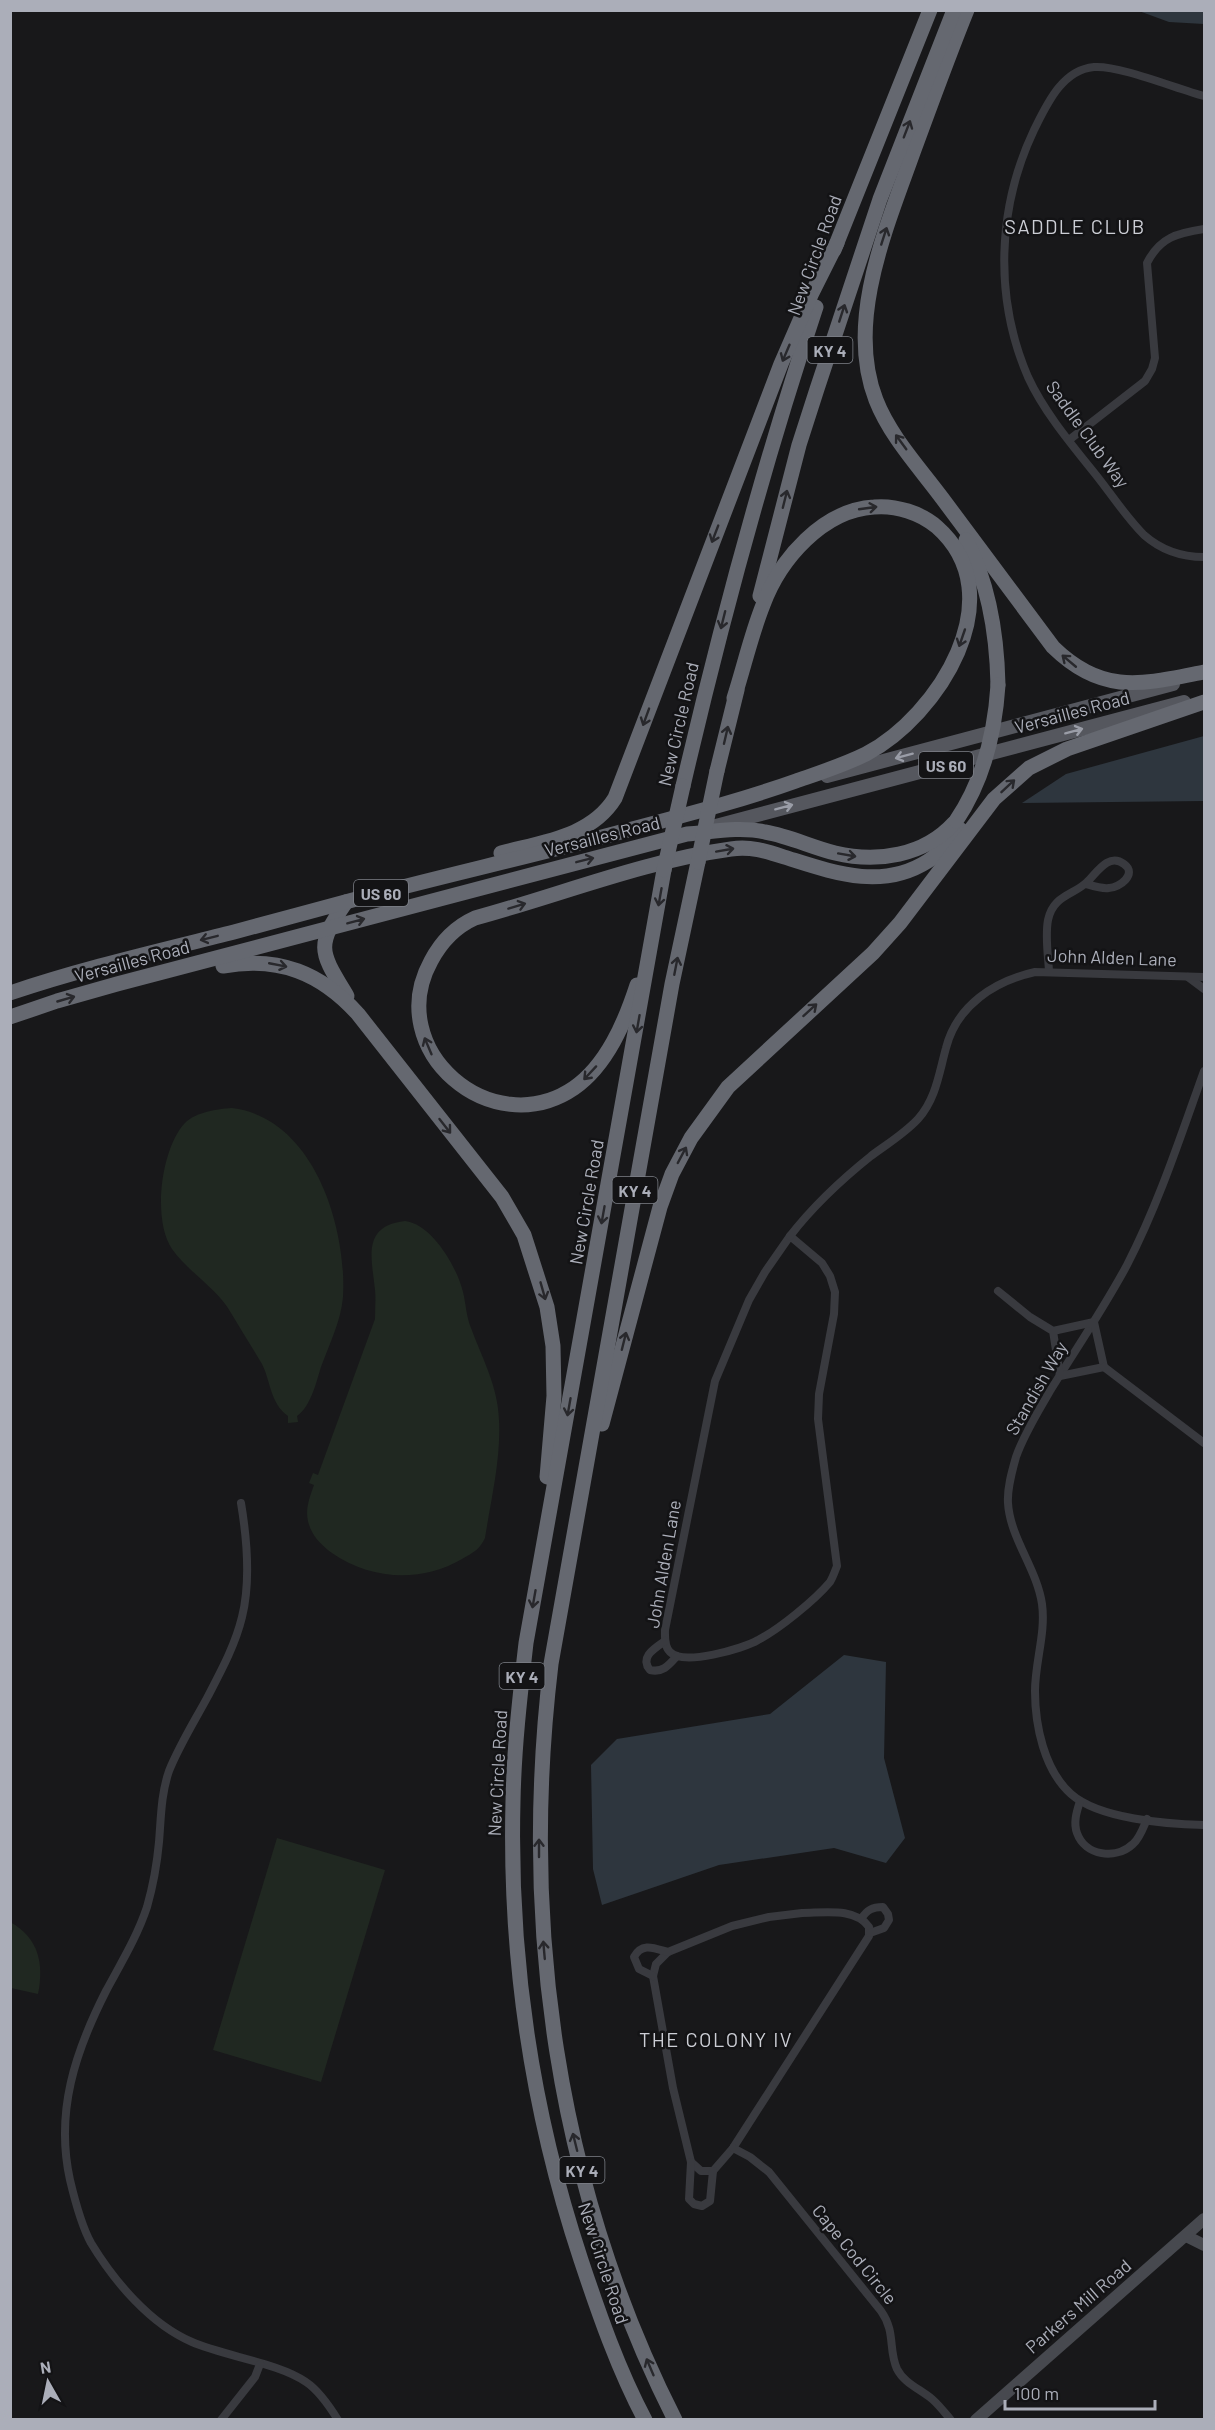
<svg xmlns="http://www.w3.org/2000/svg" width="1215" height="2430" font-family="Barlow,sans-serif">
<rect width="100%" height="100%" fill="#18181a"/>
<g fill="#202821">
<path d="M232,1108C314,1118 347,1227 343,1297C341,1321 329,1345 321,1367C316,1383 311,1406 297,1416L298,1422L288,1423V1416C270,1403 271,1382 262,1364C252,1347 241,1330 231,1313C217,1288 189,1273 172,1249C152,1220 161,1148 185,1123C196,1112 217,1109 232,1108Z"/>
<path d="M405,1221C432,1224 457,1267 463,1292C466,1304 466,1316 471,1328C482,1358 498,1386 499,1420C501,1460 491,1499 485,1538C480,1549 473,1553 462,1559C421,1583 371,1580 332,1553C321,1545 311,1535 308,1521C305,1509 310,1496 314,1485L309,1483L313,1473L318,1475L375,1319C375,1309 376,1299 375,1290C372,1259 361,1226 405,1221Z"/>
<polygon points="277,1838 385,1870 321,2082 213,2050"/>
<path d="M10,1922C39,1938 44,1964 38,1994L11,1988Z"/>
</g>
<g fill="#2e363e">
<polygon points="1139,11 1204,11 1204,24 1169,22"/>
<polygon points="1204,736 1204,801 1022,803 1066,774"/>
<polygon points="844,1655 886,1662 884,1758 905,1838 886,1863 834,1848 719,1865 602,1905 593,1869 591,1765 617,1739 770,1714"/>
</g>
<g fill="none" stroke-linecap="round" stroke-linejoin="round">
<g stroke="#393a3f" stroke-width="8">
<path d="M1204,96C1177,89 1119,65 1094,67C1062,70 1047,104 1034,130C997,208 994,298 1028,377C1044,412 1072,445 1096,475C1112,495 1126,517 1144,535C1161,550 1182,557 1204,557"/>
<path d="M1069,440L1145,381L1152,369L1155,358L1147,263C1160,237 1178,233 1204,229"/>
<path d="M1049,971C1048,955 1045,936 1048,920C1053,895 1074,895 1087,882C1096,874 1108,852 1124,864C1138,874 1119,888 1109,888C1101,889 1093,886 1086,884"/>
<polyline points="1188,977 1204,989"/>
<path d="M1204,1071C1181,1135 1159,1203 1127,1265C1104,1308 1076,1349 1050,1391C1038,1412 1024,1434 1016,1457C1012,1471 1007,1488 1008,1503C1010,1538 1037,1569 1042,1604C1046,1633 1035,1662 1035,1691C1035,1725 1044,1770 1071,1794C1099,1819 1167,1824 1204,1825"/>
<path d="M790,1236L822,1263L830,1276L835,1292L834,1314L819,1394L818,1419L837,1566C835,1571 833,1577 830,1582C815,1600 778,1630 758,1640C743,1649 683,1666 670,1652C664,1646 665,1637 665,1630L715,1381L749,1300L765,1272Z"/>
<path d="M790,1236C814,1205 841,1180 871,1156C887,1144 904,1134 918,1119C936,1099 939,1073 946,1048C957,1005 995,981 1035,972L1204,977"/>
<polyline points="998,1291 1030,1317 1053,1331 1094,1322 1104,1367 1060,1376 1053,1331"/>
<polyline points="1104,1367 1204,1443"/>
<path d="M241,1503C247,1539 251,1581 242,1617C235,1646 220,1673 207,1698C194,1722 179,1746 169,1771C161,1794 161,1818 159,1842C157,1864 153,1886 147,1907C137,1937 121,1963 106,1991C75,2052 55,2112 70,2180C75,2201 81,2225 91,2243C114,2281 150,2324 192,2342C224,2356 279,2363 306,2382C318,2390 330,2407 338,2420"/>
<path d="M665,1641C655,1648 639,1657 650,1670C663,1673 669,1665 677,1656"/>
<path d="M1080,1801C1077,1811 1073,1822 1077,1833C1085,1856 1116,1860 1133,1844C1140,1838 1143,1828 1147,1819"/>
<path d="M802,1913C823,1913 855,1907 869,1927V1936L733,2148L713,2171H701L691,2162L673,2088L653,1976L656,1964L668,1952L732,1926L769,1917Z"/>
<path d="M861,1919C867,1910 872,1907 883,1907L888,1914L889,1920L884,1928L870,1933"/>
<path d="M653,1976L639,1969L634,1957C642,1942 654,1948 668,1952"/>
<path d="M733,2148L750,2157L769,2172L881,2311C896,2332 888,2349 897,2369C904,2383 920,2389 932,2399C939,2405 945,2413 951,2420"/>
<polyline points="691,2162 689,2199 694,2204 702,2206 710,2201 713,2171"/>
<polyline points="221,2420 255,2377 260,2364"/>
</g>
<g stroke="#47494f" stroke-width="12">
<polyline points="1186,2236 1204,2245"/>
<polyline points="976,2420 1204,2219"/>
</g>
<g stroke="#55575e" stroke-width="14">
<polyline points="827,776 1173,684"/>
<polyline points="712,827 1184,702"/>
</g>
<g stroke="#656870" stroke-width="15">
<path d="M967,10C948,57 931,104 914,150C887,226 845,321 876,400C890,436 919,467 942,498C979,547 1016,597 1053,647C1103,696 1143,684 1204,672"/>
<polyline points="834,250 930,10"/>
<path d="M966,540C989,584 997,636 998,685"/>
<polyline points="760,596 799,445 817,389 880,199 954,10"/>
<polyline points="717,771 737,690"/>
<path d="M683,786C721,623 763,466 816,307"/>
<path d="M501,853C542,842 591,837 615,798L781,364L811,295L837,243"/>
<path d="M346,902C315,947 320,951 347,996"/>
<path d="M223,966C279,956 321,973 358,1014L502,1197L524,1235L547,1307L553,1346L554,1396L547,1477"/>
<path d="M637,985C625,1022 607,1065 574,1088C492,1144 382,1050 431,961C441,942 455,927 475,918C560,895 644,861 731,849C750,846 766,851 784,857C832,872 881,891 928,861C941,853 949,839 961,830"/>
<path d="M10,993C84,968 159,951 234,932C272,922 311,911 349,901C438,877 528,857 617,833C677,817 737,802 796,781C819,773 844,765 866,754C938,716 1015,596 937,527C921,513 896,505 874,507C823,510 780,559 763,605C751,635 744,667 734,698"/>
<path d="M10,1017L57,1001L117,984L687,834C712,832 739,826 765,832C789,836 811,847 835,853C877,863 924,856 954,823"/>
<polyline points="602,1424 660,1207 672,1174 691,1138 728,1087 873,953 900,923 994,799 1029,768 1067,749 1204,702"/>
<path d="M645,2420C618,2369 599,2314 581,2260C532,2112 509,1957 513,1801C514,1748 520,1696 526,1643L664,870"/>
<path d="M675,2420C556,2185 520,1923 551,1664L672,984L698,862"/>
</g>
<g stroke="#656870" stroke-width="15">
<path d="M956,821C983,781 995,732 998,685"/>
<polyline points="698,862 717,771"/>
<polyline points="664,870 683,786"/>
</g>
</g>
<defs><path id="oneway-shaft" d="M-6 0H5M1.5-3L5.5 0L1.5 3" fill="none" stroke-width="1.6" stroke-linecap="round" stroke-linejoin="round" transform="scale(1.5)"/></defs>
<g stroke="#28282c">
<use href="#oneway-shaft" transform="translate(907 129) rotate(-69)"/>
<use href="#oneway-shaft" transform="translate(884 236) rotate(-72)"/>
<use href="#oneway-shaft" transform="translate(842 313) rotate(-72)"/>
<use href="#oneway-shaft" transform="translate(786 353) rotate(113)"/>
<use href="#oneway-shaft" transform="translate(901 442) rotate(-126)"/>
<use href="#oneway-shaft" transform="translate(785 499) rotate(-76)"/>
<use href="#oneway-shaft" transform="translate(868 508) rotate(-8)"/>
<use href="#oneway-shaft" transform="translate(715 534) rotate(111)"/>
<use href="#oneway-shaft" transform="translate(723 620) rotate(104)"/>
<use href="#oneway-shaft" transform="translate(962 638) rotate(109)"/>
<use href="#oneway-shaft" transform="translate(1069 661) rotate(-140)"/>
<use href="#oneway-shaft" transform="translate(646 717) rotate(110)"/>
<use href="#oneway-shaft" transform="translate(726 735) rotate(-77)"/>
<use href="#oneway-shaft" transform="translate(1008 786) rotate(-43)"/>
<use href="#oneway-shaft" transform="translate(725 850) rotate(-10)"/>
<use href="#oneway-shaft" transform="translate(847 855) rotate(10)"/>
<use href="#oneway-shaft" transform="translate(585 860) rotate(-14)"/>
<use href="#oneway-shaft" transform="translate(660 897) rotate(100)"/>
<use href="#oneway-shaft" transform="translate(517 906) rotate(-17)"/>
<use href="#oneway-shaft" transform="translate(356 921) rotate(-15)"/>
<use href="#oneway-shaft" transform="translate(209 938) rotate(166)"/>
<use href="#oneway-shaft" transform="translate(278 965) rotate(11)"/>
<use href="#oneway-shaft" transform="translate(676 966) rotate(-79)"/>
<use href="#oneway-shaft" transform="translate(66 999) rotate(-16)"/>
<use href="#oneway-shaft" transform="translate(810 1010) rotate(-42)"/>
<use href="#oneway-shaft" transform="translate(638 1024) rotate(100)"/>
<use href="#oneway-shaft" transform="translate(428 1046) rotate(-113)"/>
<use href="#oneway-shaft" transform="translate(590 1073) rotate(133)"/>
<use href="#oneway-shaft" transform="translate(445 1126) rotate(52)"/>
<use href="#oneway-shaft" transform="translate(682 1155) rotate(-62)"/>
<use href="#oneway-shaft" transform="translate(603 1215) rotate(100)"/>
<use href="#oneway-shaft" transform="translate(543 1291) rotate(74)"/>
<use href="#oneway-shaft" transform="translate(624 1341) rotate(-76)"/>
<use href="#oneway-shaft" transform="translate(569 1407) rotate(100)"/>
<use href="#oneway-shaft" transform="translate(534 1599) rotate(100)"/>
<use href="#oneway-shaft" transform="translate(539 1848) rotate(-90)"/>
<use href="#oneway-shaft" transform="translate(544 1950) rotate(-95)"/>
<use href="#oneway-shaft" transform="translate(575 2142) rotate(-104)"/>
<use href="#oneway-shaft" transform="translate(650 2367) rotate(-113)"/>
</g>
<g stroke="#9a9da7">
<use href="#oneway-shaft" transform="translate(1074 731) rotate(-15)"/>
<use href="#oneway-shaft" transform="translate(904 756) rotate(165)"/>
<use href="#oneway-shaft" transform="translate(784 807) rotate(-15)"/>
</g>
<g text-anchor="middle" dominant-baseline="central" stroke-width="5" stroke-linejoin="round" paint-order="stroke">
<g fill="#131315" stroke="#7d8088" stroke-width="1.5">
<rect x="807.5" y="337" width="45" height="26" rx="4.5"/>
<rect x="919" y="752" width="54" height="26" rx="4.5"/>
<rect x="354" y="880" width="54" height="26" rx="4.5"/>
<rect x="612.5" y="1177" width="45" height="26" rx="4.5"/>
<rect x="499.5" y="1663" width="45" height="26" rx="4.5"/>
<rect x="559.5" y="2157" width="45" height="26" rx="4.5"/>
</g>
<g font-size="16" font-weight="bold" fill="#abaeb9">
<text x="830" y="350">KY 4</text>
<text x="946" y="765">US 60</text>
<text x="381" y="893">US 60</text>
<text x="635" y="1190">KY 4</text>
<text x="522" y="1676">KY 4</text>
<text x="582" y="2170">KY 4</text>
</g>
<g font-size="18" fill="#abaeb9" stroke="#131315">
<text transform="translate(814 255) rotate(-70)">New Circle Road</text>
<text transform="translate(1088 434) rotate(54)">Saddle Club Way</text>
<text transform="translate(1072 712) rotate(-15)">Versailles Road</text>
<text transform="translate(678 724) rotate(-77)">New Circle Road</text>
<text transform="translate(602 836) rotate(-14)">Versailles Road</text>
<text transform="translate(1112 957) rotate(2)">John Alden Lane</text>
<text transform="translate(132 961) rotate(-15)">Versailles Road</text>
<text transform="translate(586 1202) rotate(-80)">New Circle Road</text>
<text transform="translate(1036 1388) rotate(-60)">Standish Way</text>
<text transform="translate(663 1564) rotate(-80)">John Alden Lane</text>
<text transform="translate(497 1773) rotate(-87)">New Circle Road</text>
<text transform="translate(855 2254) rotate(51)">Cape Cod Circle</text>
<text transform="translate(604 2263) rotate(72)">New Circle Road</text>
<text transform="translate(1078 2306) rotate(-41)">Parkers Mill Road</text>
</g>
<g font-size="20" letter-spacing="1.5" fill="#ccced5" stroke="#131315">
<text x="1075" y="226">SADDLE CLUB</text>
<text x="716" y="2039">THE COLONY IV</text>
</g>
</g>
<rect width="1215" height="2430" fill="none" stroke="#abaeb9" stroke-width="24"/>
<g transform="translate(48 2382) rotate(351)" stroke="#131315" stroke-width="4.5" paint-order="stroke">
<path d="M0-4.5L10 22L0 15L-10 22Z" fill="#abaeb9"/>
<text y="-9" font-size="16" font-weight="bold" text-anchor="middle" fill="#abaeb9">N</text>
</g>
<path d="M1005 2400v9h150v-9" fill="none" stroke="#abaeb9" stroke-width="3"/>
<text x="1014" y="2400" font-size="18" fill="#abaeb9" stroke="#131315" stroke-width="4.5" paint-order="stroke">100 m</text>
</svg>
